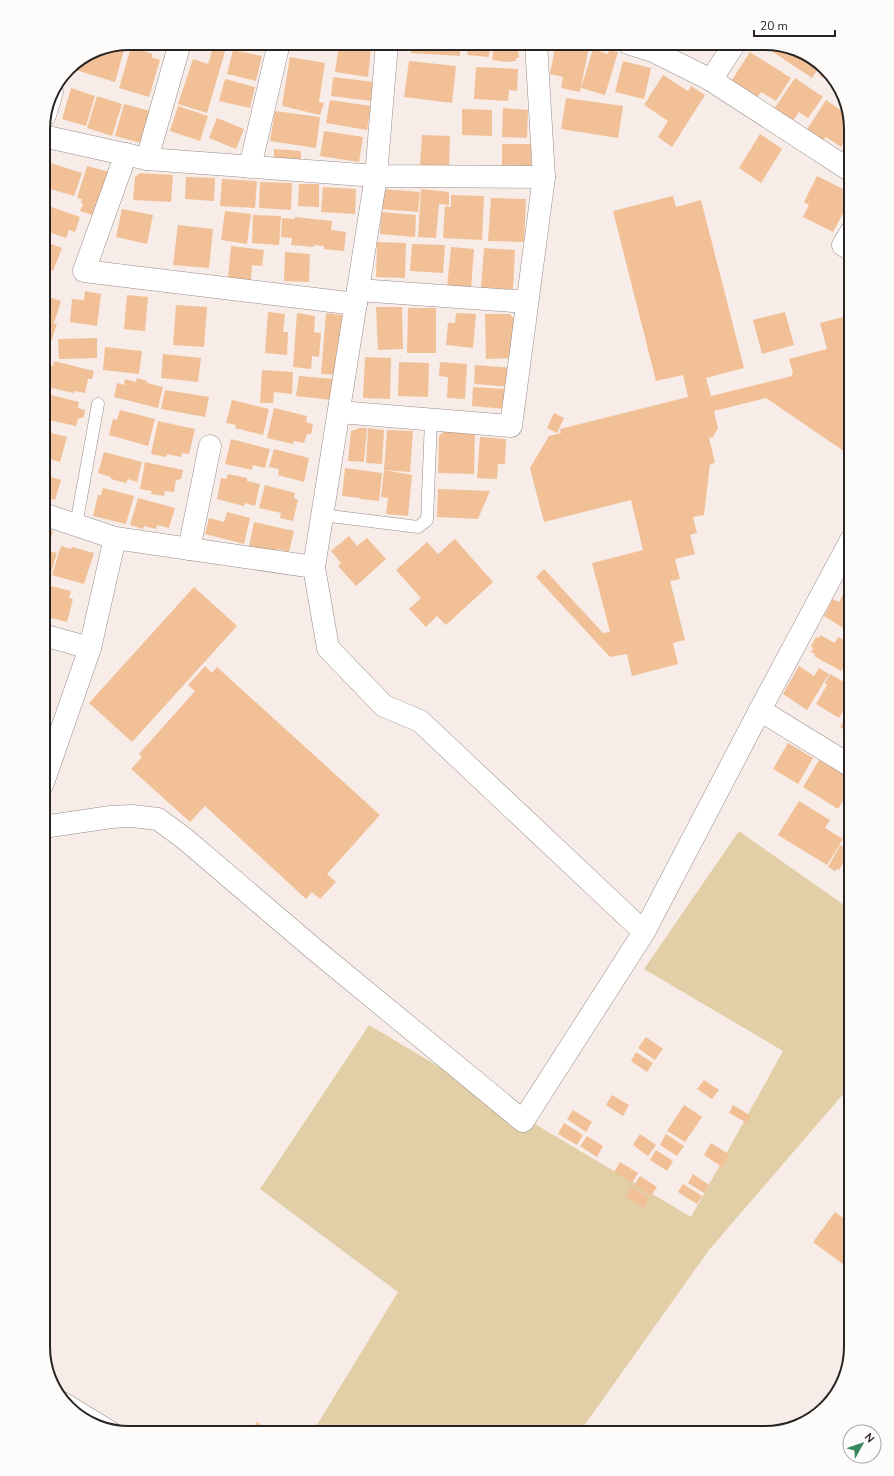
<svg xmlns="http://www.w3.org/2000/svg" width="894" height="1476" font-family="'Nunito Sans',sans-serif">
<rect width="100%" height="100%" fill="#f8ece8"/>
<polygon fill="#e2cfa7" points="739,831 851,910 851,1085 709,1250 579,1433 312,1433 398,1292 260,1189 369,1025 691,1217 783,1051 644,969"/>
<g fill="#f1c096">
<polygon points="412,43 460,43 460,56 411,53"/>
<polygon points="469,43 490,43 489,57 467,55"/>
<polygon points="494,43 517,43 519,58 516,58 516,61 506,62 492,60"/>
<polygon points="556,43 568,43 589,47 580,92 561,88 563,77 550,74"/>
<polygon points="774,44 813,58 820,66 812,78 770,50"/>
<polygon points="214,45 226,48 207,113 178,104 193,59 208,64"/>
<polygon points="339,45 371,49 368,77 335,72"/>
<polygon points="111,47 124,50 115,82 76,70 78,62 97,49"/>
<polygon points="131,47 153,54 151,57 160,60 149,97 119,88"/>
<polygon points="593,49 608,54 609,50 618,52 605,95 581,88"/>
<polygon points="233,50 262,56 256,81 227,74"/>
<polygon points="750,52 791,78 776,101 761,92 756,99 730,83"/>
<polygon points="290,57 325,63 319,102 324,103 320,115 282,106"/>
<polygon points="409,61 456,66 452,103 404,97"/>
<polygon points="623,61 651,68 644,99 615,92"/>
<polygon points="476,67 518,69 517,91 509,90 508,101 474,99"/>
<polygon points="823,69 838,86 838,87 819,75"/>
<polygon points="663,75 688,91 691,86 705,95 672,147 658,137 668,121 644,105"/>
<polygon points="333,77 374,82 372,101 331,96"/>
<polygon points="795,78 823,97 808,118 799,112 792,122 774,109"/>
<polygon points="225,79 255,87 250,108 219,101"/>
<polygon points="71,88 95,96 86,126 62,119"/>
<polygon points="97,96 122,104 112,136 87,128"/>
<polygon points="566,98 623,106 618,138 561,129"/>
<polygon points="330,100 371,106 367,130 326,123"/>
<polygon points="826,100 848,115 851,132 841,147 826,137 820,145 804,134"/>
<polygon points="124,104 150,111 141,143 115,136"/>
<polygon points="178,106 208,116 200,141 170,131"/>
<polygon points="503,108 528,110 527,138 502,137"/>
<polygon points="462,109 492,110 492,136 462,135"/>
<polygon points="275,111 320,117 316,148 270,141"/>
<polygon points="217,118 244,129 236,149 209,138"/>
<polygon points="324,131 363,137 359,162 320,156"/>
<polygon points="760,134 782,149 761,183 739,168"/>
<polygon points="422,135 450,136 449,167 420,166"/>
<polygon points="851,139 851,158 842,152"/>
<polygon points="502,144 532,144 531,170 502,169"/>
<polygon points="274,149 301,151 301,160 274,159"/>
<polygon points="51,163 82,173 74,196 44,187"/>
<polygon points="87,166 109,172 95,216 80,211 83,204 81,203 82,199 77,198"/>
<polygon points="140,173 173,175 171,202 133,200 135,177"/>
<polygon points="817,176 843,189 851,198 833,232 803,217 809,205 804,202"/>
<polygon points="186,177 215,178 214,201 185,199"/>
<polygon points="222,179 257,181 255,208 220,206"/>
<polygon points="260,182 292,183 291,210 259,208"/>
<polygon points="299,184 319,184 319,207 298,206"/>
<polygon points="323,187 356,189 355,214 321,212"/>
<polygon points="381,189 420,192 418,212 379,209"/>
<polygon points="421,189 449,192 449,205 439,204 436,238 418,237"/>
<polygon points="451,195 484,196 482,240 443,238 445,206 451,207"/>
<polygon points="673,196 676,207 701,200 744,368 706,378 711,396 792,376 792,374 793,374 789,359 827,349 820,323 851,315 851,456 766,398 714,411 718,428 713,437 709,438 715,463 710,464 704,515 693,517 697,533 690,535 695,554 675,559 680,579 670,581 685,640 673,643 678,664 632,676 627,654 610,657 536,577 544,569 603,633 610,632 592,563 643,550 631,500 544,522 530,468 549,436 561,433 560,429 688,397 683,375 656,381 613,211"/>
<polygon points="491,198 526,199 524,242 488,241"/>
<polygon points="43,204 80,217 75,232 69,230 66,238 43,230"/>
<polygon points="122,209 153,215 147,244 116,237"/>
<polygon points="225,211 251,214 247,244 221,240"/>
<polygon points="381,212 416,215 415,237 380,234"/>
<polygon points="253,215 281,216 279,245 252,243"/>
<polygon points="295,217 332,221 331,230 346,232 344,251 324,249 324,246 314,245 314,247 291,245 292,238 281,237 282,218 294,219"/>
<polygon points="178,225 213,229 209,268 173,265"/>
<polygon points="43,241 62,248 53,271 43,267"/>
<polygon points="377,242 406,243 405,278 376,277"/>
<polygon points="412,244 445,245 443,273 410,271"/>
<polygon points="231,246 264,250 262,266 252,265 251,280 228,278"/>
<polygon points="451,247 474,249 471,289 447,287"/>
<polygon points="484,248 515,250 513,289 481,288"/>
<polygon points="285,252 310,254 309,282 284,281"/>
<polygon points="85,291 101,294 97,326 70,322 72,299 84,300"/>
<polygon points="43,295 61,301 54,323 57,324 50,345 43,342"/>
<polygon points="127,295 148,297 145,331 124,329"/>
<polygon points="176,305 207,307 204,347 173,345"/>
<polygon points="376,307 402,307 403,349 378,350"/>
<polygon points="408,308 436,308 436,353 407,353"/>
<polygon points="268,312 285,314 283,332 288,332 287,355 265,353"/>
<polygon points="785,312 794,345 762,354 753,320"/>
<polygon points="297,313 315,316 314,332 321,333 319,357 312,356 311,369 293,367"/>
<polygon points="326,313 342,315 338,364 339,375 321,374"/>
<polygon points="456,313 476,314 473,348 446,345 448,323 455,323"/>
<polygon points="485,314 510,314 515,320 516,358 486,359"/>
<polygon points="97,338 97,358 59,359 58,339"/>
<polygon points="105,347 142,351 139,374 103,370"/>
<polygon points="163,354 201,358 198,382 161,378"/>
<polygon points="365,357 391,358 390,399 363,398"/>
<polygon points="54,361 94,371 92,379 88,379 85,393 74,391 74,393 43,386 48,365 53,366"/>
<polygon points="399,362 429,363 428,397 398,396"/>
<polygon points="440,362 467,364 465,399 447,398 448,377 439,376"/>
<polygon points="475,365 514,368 513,387 474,384"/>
<polygon points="262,370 293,372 292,394 274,392 273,403 260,403"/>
<polygon points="299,376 334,379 332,400 296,396"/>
<polygon points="137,378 147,381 147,383 163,387 158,408 114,397 117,383 124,385 125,379 136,382"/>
<polygon points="473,387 506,389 505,409 472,406"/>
<polygon points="165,390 209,397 205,417 161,409"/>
<polygon points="43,393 79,402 78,408 85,410 84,417 78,419 76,426 45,419 45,415 43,415"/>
<polygon points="232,400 269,409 263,435 235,428 236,425 226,423"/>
<polygon points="274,408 307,416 306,422 313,424 311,434 307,434 304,443 294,441 293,444 267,438"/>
<polygon points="120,410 155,419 148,446 109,435 113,419 117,420"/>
<polygon points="554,413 564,418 557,433 547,428"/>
<polygon points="158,421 195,429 189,454 182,453 181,457 167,454 166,457 151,454"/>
<polygon points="360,428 367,428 364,462 348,461 351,431"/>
<polygon points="368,428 384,430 382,464 366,463"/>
<polygon points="387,430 413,431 410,472 384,470"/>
<polygon points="445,430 475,431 474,474 438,473 439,436"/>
<polygon points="43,431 67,437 60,462 43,457"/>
<polygon points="480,437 506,439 505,464 498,464 497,479 477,478"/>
<polygon points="231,439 270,449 265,468 253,465 252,470 225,464"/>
<polygon points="274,449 309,458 304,482 278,475 279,469 269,467"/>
<polygon points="104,452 142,462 137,482 128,479 126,483 111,479 111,477 98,473"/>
<polygon points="145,462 183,470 181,479 176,480 174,492 165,491 164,496 151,494 152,491 140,489"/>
<polygon points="345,468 382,473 379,501 360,499 362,485 360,498 342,496"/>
<polygon points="43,470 49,472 48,476 61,480 55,500 43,496"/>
<polygon points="384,470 412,475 408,516 386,514 388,498 381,497"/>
<polygon points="228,474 247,478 247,481 260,484 255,506 245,503 244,506 217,499 221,478 226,479"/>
<polygon points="265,485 295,493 294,498 298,500 293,521 280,518 281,513 259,508"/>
<polygon points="103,488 134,496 126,524 93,516 98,495 101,495"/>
<polygon points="438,489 490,491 478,519 437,517"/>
<polygon points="138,498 175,508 169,528 157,525 156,529 144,526 143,529 130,525"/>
<polygon points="227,512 250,518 244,544 205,534 209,518 224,522"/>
<polygon points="254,522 294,531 289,552 277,549 277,553 249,546"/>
<polygon points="43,528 53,531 47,551 57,553 50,576 43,574"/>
<polygon points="349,536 357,546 367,538 386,559 356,586 338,566 341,563 331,551"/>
<polygon points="455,539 493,582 446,625 437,616 426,627 409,609 421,598 396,570 427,542 438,554"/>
<polygon points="61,546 71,549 72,547 94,553 84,584 52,575"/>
<polygon points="43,584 71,591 69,598 73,599 67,622 43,616"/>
<polygon points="194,587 237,626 132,742 89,703"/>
<polygon points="843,594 851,599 851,628 848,631 824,616 833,599 839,602"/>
<polygon points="820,635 835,643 838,637 851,643 851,663 848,669 844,667 841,671 814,656 815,654 811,652 813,648 811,646 816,637 819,638"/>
<polygon points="205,666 212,673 217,667 380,815 327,874 336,882 320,899 312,892 306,899 205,806 190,822 131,769 142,757 139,754 195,691 188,685"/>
<polygon points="799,666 814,676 819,668 829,674 807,710 783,694"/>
<polygon points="830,674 851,686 851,697 839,718 816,704 827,685 825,683"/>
<polygon points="851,707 851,733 840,727"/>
<polygon points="788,743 813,758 798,784 773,769"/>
<polygon points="819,760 851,779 851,787 838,809 803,787"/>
<polygon points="799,801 830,820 825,828 843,839 827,865 778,835"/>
<polygon points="840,845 850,851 839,870 837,869 835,871 828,867"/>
<polygon points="646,1037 663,1049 655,1060 638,1048"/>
<polygon points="636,1052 653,1063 647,1072 631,1061"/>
<polygon points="704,1080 719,1090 712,1099 697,1089"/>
<polygon points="612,1095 629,1105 623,1116 606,1105"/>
<polygon points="684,1105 702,1117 685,1142 667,1131"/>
<polygon points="733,1105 751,1116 747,1123 729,1113"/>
<polygon points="573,1110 592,1122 586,1132 567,1119"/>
<polygon points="564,1123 583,1135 577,1145 558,1134"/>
<polygon points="640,1134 656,1145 648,1156 633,1145"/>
<polygon points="666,1134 684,1146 677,1156 660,1145"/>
<polygon points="587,1136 603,1146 597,1157 580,1146"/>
<polygon points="711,1143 730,1155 722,1167 704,1155"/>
<polygon points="656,1150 673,1161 667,1171 650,1160"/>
<polygon points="620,1162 638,1173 632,1183 614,1172"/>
<polygon points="693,1174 709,1185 704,1193 688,1183"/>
<polygon points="640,1176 657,1187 651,1196 634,1185"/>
<polygon points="683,1184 702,1196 697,1204 678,1192"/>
<polygon points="632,1187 649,1198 644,1208 626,1197"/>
<polygon points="835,1212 851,1224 851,1270 813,1242"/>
<polygon points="257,1422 274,1433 250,1433"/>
</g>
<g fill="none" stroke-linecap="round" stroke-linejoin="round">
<g stroke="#978d89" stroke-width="13">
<g id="lane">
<polyline points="322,515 418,527 427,520 431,420"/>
<polyline points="76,525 98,404"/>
<polyline points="64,1398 118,1431"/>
</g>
</g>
<g stroke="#978d89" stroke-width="23">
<g id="street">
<polyline points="387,43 376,176 314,567 328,648 384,706 420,721 644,932"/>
<polyline points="628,43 653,51 711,80 851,171"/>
<polyline points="711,80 735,43"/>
<polyline points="45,115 52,92"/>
<polyline points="43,136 147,159 376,176 544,177"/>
<polyline points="126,154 84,271 356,304"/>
<polyline points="147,159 180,43"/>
<polyline points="250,167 279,43"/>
<polyline points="851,250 843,245 851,232"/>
<polyline points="358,290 527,302"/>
<polyline points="339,412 511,426 544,177 536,43"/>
<polyline points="43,514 115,538 314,567"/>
<polyline points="189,549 210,446"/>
<polyline points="43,635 90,648"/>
<polyline points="760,710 851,766"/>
<polyline points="43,783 90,648 115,538"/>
<polyline points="43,827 111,817 132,816 158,819 185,839 314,949 523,1121 644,932 760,710 851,540"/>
</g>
</g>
<use href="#lane" stroke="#fff" stroke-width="12"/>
<use href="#street" stroke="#fff" stroke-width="22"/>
</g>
<path d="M0 0H894V1476H0ZM129 50H765A79 79 0 0 1 844 129V1347A79 79 0 0 1 765 1426H129A79 79 0 0 1 50 1347V129A79 79 0 0 1 129 50Z" fill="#fefcfb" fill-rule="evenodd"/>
<path fill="none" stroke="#282423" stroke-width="2" d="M129 50H765A79 79 0 0 1 844 129V1347A79 79 0 0 1 765 1426H129A79 79 0 0 1 50 1347V129A79 79 0 0 1 129 50Z"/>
<g transform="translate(862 1444) rotate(50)"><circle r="19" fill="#fefcfb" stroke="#a8a6a5"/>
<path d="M0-3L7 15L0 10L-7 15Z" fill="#348a5e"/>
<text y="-6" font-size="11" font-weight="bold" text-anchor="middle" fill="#282423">N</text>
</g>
<path d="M754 30v6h81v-6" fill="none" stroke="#282423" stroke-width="2"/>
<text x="760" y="30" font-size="12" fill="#282423" stroke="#fefcfb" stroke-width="3" paint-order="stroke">20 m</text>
</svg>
